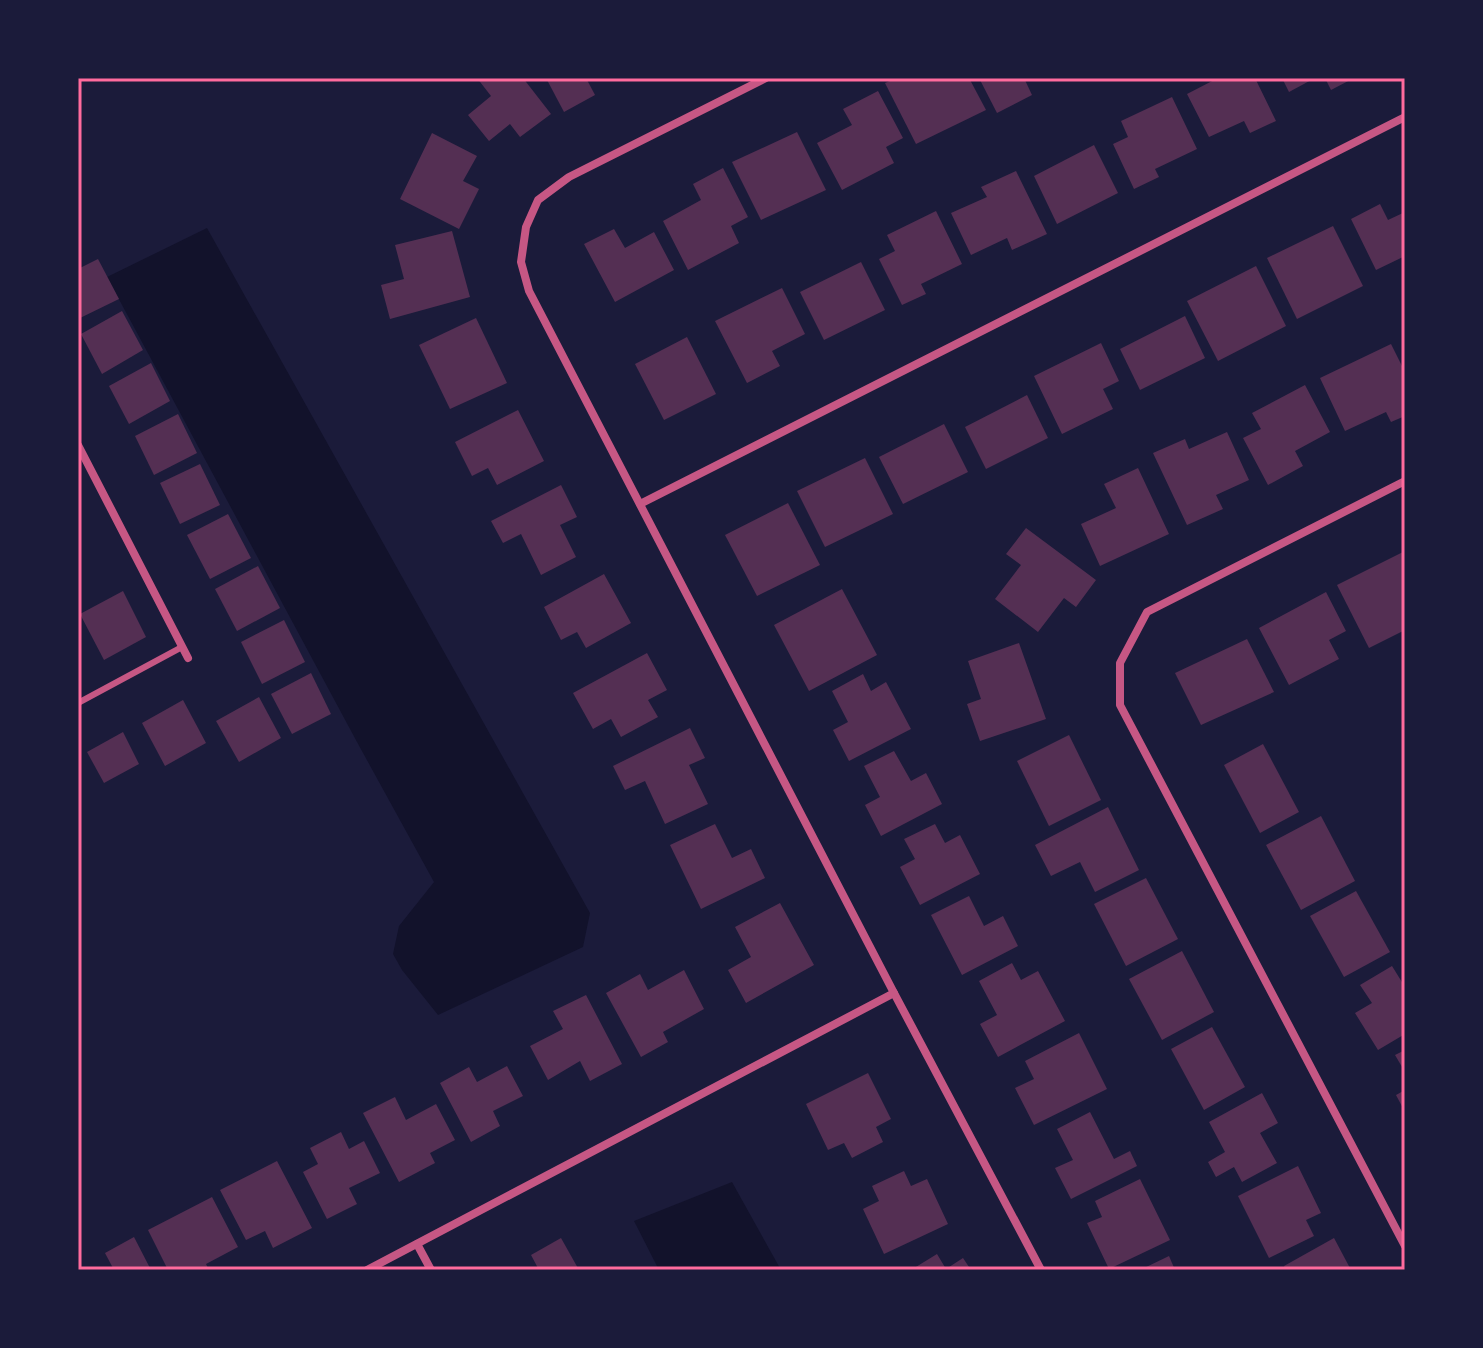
<svg xmlns="http://www.w3.org/2000/svg" width="1483" height="1348" font-family="'Crimson Pro',serif">
<rect width="100%" height="100%" fill="#1b1b3a"/>
<g fill="#12122b">
<polygon points="207,228 590,913 583,947 438,1015 402,970 393,954 399,926 434,882 357,742 107,277"/>
<polygon points="732,1182 781,1270 659,1270 634,1221"/>
</g>
<g fill="#542f53">
<polygon points="477,78 523,78 551,114 520,137 510,124 489,141 468,115 491,96"/>
<polygon points="546,78 586,78 595,95 564,112"/>
<polygon points="897,78 969,78 986,110 916,144 885,83"/>
<polygon points="979,78 1024,78 1032,95 997,113"/>
<polygon points="1218,78 1255,78 1276,121 1250,133 1244,121 1209,137 1187,94"/>
<polygon points="1282,78 1315,78 1289,92"/>
<polygon points="1325,78 1354,78 1331,90"/>
<polygon points="878,91 903,138 886,147 894,163 842,190 817,143 852,125 843,109"/>
<polygon points="1172,97 1197,149 1155,169 1159,177 1134,189 1113,144 1128,137 1121,121"/>
<polygon points="797,132 826,190 761,220 732,162"/>
<polygon points="432,133 477,156 463,181 479,189 459,229 400,199"/>
<polygon points="1094,145 1118,193 1057,224 1034,176"/>
<polygon points="723,168 748,217 731,226 739,243 688,270 663,221 701,200 693,184"/>
<polygon points="1016,171 1047,234 1012,250 1007,238 971,255 951,213 987,197 981,187"/>
<polygon points="1380,204 1388,220 1405,212 1405,256 1376,270 1351,219"/>
<polygon points="936,211 962,264 921,284 926,294 902,305 879,259 895,251 887,235"/>
<polygon points="1333,226 1363,286 1297,319 1267,258"/>
<polygon points="614,229 625,248 654,232 674,270 615,302 584,244"/>
<polygon points="452,231 470,297 390,319 381,285 404,279 395,245"/>
<polygon points="98,259 119,299 78,319 78,269"/>
<polygon points="861,262 885,310 824,340 800,292"/>
<polygon points="1256,266 1286,326 1218,361 1187,301"/>
<polygon points="782,288 805,334 772,351 780,366 747,383 715,321"/>
<polygon points="122,311 143,350 102,374 81,334"/>
<polygon points="1185,316 1205,358 1140,390 1120,349"/>
<polygon points="476,318 507,383 450,409 419,345"/>
<polygon points="687,337 716,394 664,420 635,364"/>
<polygon points="1101,343 1119,381 1103,389 1113,409 1062,434 1034,376"/>
<polygon points="1391,344 1405,372 1405,416 1391,422 1386,412 1345,431 1320,378"/>
<polygon points="151,363 170,401 129,424 109,386"/>
<polygon points="1305,385 1330,432 1295,451 1303,466 1268,485 1243,438 1261,429 1252,413"/>
<polygon points="1027,395 1048,438 986,469 965,427"/>
<polygon points="518,410 544,461 497,485 488,468 472,476 455,442"/>
<polygon points="178,414 197,453 154,475 135,436"/>
<polygon points="944,424 968,472 903,504 879,457"/>
<polygon points="1227,432 1249,480 1216,495 1223,509 1187,525 1153,453 1185,439 1189,449"/>
<polygon points="865,458 893,514 825,547 797,491"/>
<polygon points="200,464 220,505 180,524 160,483"/>
<polygon points="1138,468 1169,534 1100,566 1081,524 1116,508 1104,484"/>
<polygon points="561,485 577,517 560,525 576,557 541,575 521,534 503,543 491,521"/>
<polygon points="788,503 820,565 757,596 725,535"/>
<polygon points="228,514 251,558 210,579 187,535"/>
<polygon points="1026,528 1096,580 1076,607 1064,598 1038,632 995,599 1021,565 1006,554"/>
<polygon points="1403,552 1405,555 1405,630 1369,648 1337,585"/>
<polygon points="258,566 280,608 237,631 215,589"/>
<polygon points="604,574 631,623 586,648 577,632 561,640 544,607"/>
<polygon points="842,589 877,655 809,691 774,625"/>
<polygon points="123,591 146,637 104,660 80,614"/>
<polygon points="1326,592 1346,631 1329,640 1339,659 1289,685 1259,628"/>
<polygon points="284,620 305,662 262,684 241,642"/>
<polygon points="1247,639 1274,692 1201,725 1175,673"/>
<polygon points="1019,643 1046,719 980,741 967,704 981,699 968,661"/>
<polygon points="647,653 667,690 648,700 658,717 621,737 611,719 593,729 573,693"/>
<polygon points="311,673 331,714 292,734 271,694"/>
<polygon points="863,674 871,691 886,682 911,729 849,761 833,730 848,722 832,691"/>
<polygon points="259,697 281,738 239,762 216,721"/>
<polygon points="183,700 206,743 165,766 142,723"/>
<polygon points="690,728 705,758 689,765 708,804 665,824 645,781 625,790 613,766"/>
<polygon points="123,732 139,764 104,783 87,752"/>
<polygon points="1069,735 1101,800 1049,826 1017,761"/>
<polygon points="1263,744 1299,812 1260,833 1224,765"/>
<polygon points="894,751 911,781 926,773 942,804 881,836 865,805 880,797 864,766"/>
<polygon points="1108,807 1139,870 1095,892 1080,862 1051,876 1035,845"/>
<polygon points="1321,816 1355,881 1301,910 1266,845"/>
<polygon points="715,824 732,858 751,849 765,878 701,909 670,845"/>
<polygon points="935,824 945,843 960,835 980,874 920,905 900,867 915,859 904,839"/>
<polygon points="1146,878 1178,939 1126,966 1094,904"/>
<polygon points="1356,891 1390,952 1344,977 1310,916"/>
<polygon points="969,896 984,926 1003,916 1018,946 962,975 931,915"/>
<polygon points="780,903 814,965 746,1003 728,970 751,957 735,927"/>
<polygon points="1182,951 1214,1012 1162,1040 1129,979"/>
<polygon points="1012,963 1021,980 1038,971 1065,1021 998,1057 980,1024 997,1015 979,981"/>
<polygon points="1392,966 1405,987 1405,1034 1378,1050 1355,1013 1372,1003 1360,985"/>
<polygon points="684,970 704,1009 663,1032 668,1042 641,1057 606,993 640,974 648,990"/>
<polygon points="586,995 622,1064 590,1081 580,1061 548,1080 530,1046 563,1029 553,1011"/>
<polygon points="1212,1027 1245,1087 1204,1110 1171,1049"/>
<polygon points="1079,1033 1107,1089 1034,1125 1015,1088 1034,1079 1025,1061"/>
<polygon points="1405,1050 1405,1072 1395,1055"/>
<polygon points="507,1066 523,1096 493,1111 500,1126 471,1142 440,1083 469,1067 477,1082"/>
<polygon points="868,1073 891,1119 876,1127 883,1142 852,1158 844,1143 828,1150 806,1104"/>
<polygon points="1405,1090 1405,1112 1396,1095"/>
<polygon points="1262,1093 1278,1123 1260,1133 1277,1163 1242,1182 1234,1167 1216,1177 1208,1162 1225,1152 1209,1122"/>
<polygon points="395,1097 406,1120 436,1104 455,1140 430,1153 435,1163 399,1182 363,1113"/>
<polygon points="1090,1112 1114,1159 1130,1151 1137,1166 1071,1199 1055,1168 1073,1160 1057,1129"/>
<polygon points="341,1132 349,1149 364,1141 380,1173 349,1188 357,1204 327,1219 303,1172 318,1164 310,1148"/>
<polygon points="277,1161 312,1228 273,1248 265,1231 246,1240 220,1190"/>
<polygon points="1298,1166 1321,1213 1306,1220 1314,1236 1269,1258 1238,1196"/>
<polygon points="904,1171 911,1186 927,1179 948,1224 884,1254 863,1209 879,1201 872,1186"/>
<polygon points="1140,1179 1170,1240 1109,1269 1087,1223 1102,1217 1095,1201"/>
<polygon points="212,1197 238,1247 206,1264 209,1270 168,1270 148,1230"/>
<polygon points="134,1237 151,1270 114,1270 105,1253"/>
<polygon points="561,1238 579,1270 539,1270 531,1255"/>
<polygon points="1334,1238 1351,1270 1286,1270 1284,1266"/>
<polygon points="937,1254 946,1269 963,1258 971,1270 911,1270"/>
<polygon points="1169,1256 1175,1270 1140,1270"/>
</g>
<g fill="none" stroke-linecap="round" stroke-linejoin="round">
<polyline stroke="#c65784" stroke-width="6" points="78,703 182,647"/>
<g stroke="#c65784" stroke-width="8">
<polyline points="766,78 569,177 538,200 526,227 521,262 529,291 894,993 1041,1270"/>
<polyline points="78,445 188,658"/>
<polyline points="1405,481 1147,612 1120,663 1120,705 1405,1246"/>
<polyline points="640,504 1405,117"/>
<polyline points="417,1244 431,1270"/>
<polyline points="367,1270 894,993"/>
</g>
</g>
<rect width="1483" height="1348" fill="none" stroke="#1b1b3a" stroke-width="160"/>
<rect x="80" y="80" width="1323" height="1188" fill="none" stroke="#ff6b9d" stroke-width="3"/>
</svg>
